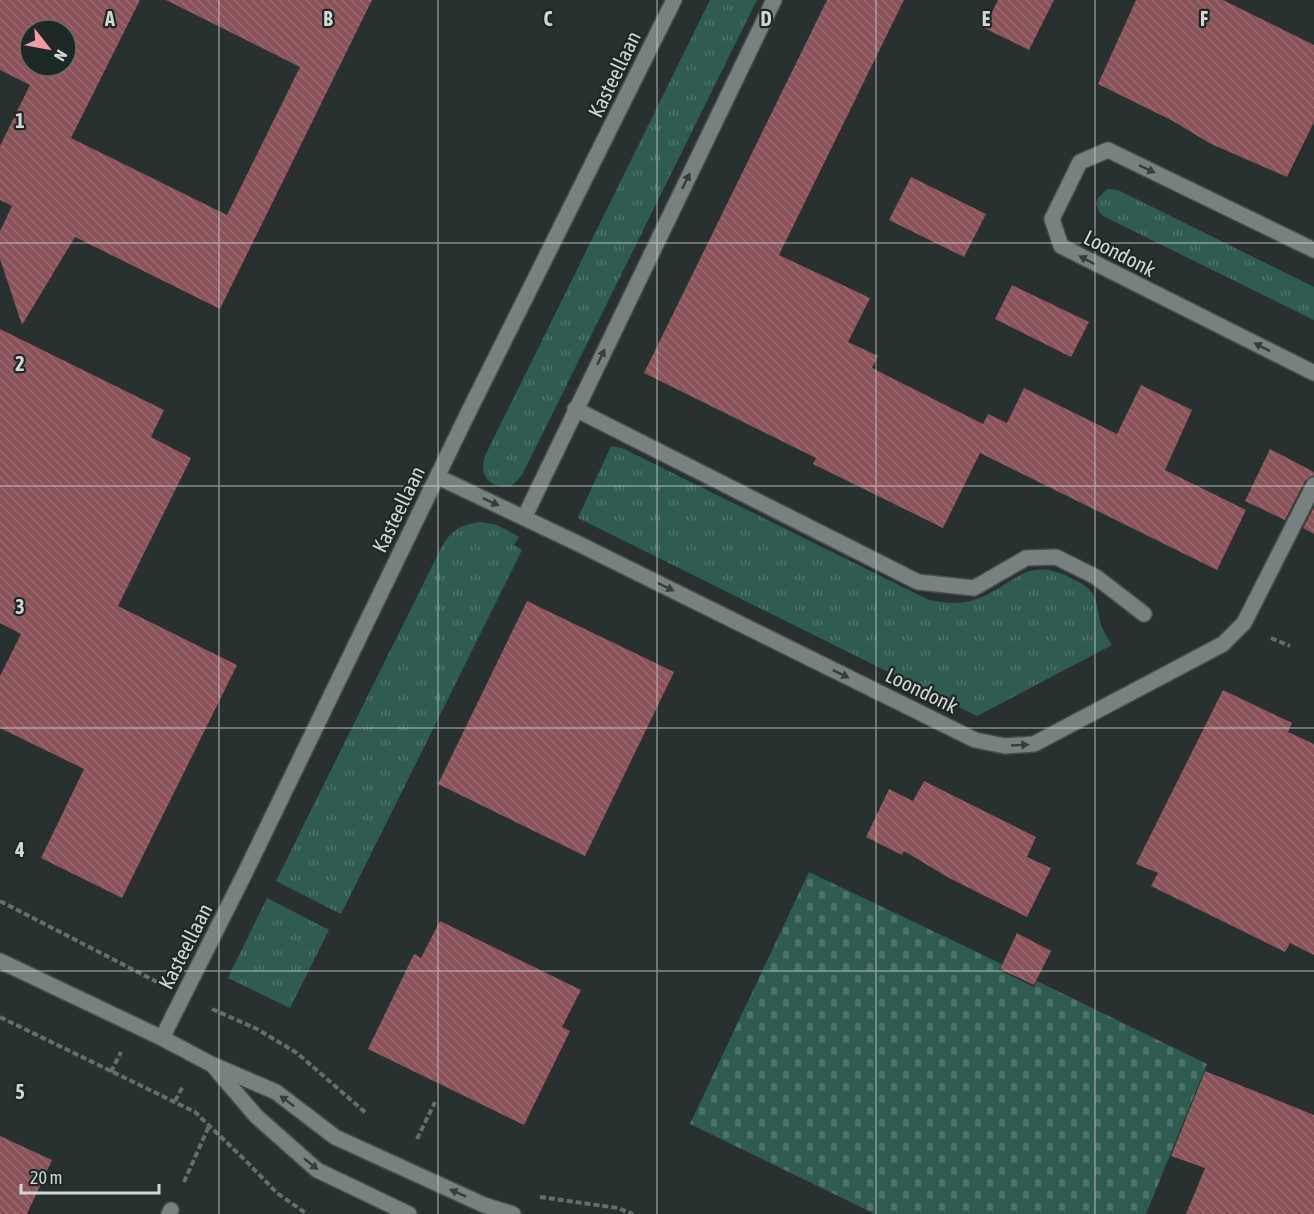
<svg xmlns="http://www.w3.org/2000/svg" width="1314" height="1214" font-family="'Asap Condensed',sans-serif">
<defs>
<pattern id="grass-tufts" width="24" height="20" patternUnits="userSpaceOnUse" patternTransform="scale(1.5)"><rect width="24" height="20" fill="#305b53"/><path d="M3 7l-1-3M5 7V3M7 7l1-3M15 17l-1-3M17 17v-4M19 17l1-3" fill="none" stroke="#4d726b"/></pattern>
<pattern id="cemetery-stones" width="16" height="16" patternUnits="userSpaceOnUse" patternTransform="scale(1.5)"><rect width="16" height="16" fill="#305b53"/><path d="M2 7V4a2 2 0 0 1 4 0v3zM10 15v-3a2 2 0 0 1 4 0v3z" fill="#4d726b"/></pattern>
<pattern id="building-back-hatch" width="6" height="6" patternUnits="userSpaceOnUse" patternTransform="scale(1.5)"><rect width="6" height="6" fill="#8a5259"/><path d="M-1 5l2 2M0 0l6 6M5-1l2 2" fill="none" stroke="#996a70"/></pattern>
</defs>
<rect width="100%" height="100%" fill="#28312f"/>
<g fill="url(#grass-tufts)">
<path d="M710,0H757L523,473L518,480L511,486C491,489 478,476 485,456Z"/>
<polygon points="1107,189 1118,190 1314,287 1314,320 1103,216 1099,212 1096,203 1098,198"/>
<path d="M611,446L622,448L929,600C942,602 957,605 970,601C1012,590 1023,553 1071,578C1079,582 1088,586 1093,594C1098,603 1098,615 1101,625C1104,632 1108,639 1112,645L977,716L578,518Z"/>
<path d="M481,522L497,525L519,537L514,545L522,550L341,914L276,881L441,548C452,530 459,525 481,522Z"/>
<polygon points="267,898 329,930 290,1008 228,978"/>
</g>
<polygon fill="url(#cemetery-stones)" points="809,872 1002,964 999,970 1034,987 1037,981 1207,1064 1146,1214 875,1214 690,1124"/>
<g fill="url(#building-back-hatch)" fill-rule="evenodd">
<path d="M0,0H140L71,138L227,215L300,67L166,0H372L220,309L75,237L22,325L0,259V231L12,206L0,200V146L30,85L0,70ZM30,30H66V66H30Z"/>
<polygon points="827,0 904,0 779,255 870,298 848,342 878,356 872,368 983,424 988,414 1007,423 1024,388 1117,434 1141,385 1192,410 1165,470 1246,510 1217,570 980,453 943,528 813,464 816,458 644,373"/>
<polygon points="998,0 1054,0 1029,50 984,28"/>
<polygon points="1136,0 1223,0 1314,45 1314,122 1287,177 1209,143 1173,121 1098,84"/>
<polygon points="911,177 986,214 964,257 889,220"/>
<polygon points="1012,285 1089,322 1071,357 995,319"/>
<polygon points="0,329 164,410 151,437 191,458 118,606 237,665 122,898 41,858 84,769 0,728 0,676 21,634 0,623"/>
<polygon points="1270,449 1314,472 1314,475 1305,481 1285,520 1245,501"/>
<polygon points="1314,507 1314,534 1303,528"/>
<polygon points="527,601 674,672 585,856 438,784"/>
<polygon points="1223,690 1292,723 1288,732 1314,744 1314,955 1290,943 1285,952 1151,886 1158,873 1136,864"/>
<polygon points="924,781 1036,837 1027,857 1051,868 1027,917 949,878 904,851 902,855 866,837 889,789 913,801"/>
<polygon points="440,921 581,990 562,1027 570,1031 524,1125 368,1049 414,954 421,958"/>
<polygon points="1017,933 1051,951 1034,985 1000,969"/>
<polygon points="1205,1071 1314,1115 1314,1214 1186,1214 1205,1168 1171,1156"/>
<polygon points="0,1136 52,1160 27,1214 0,1214"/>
</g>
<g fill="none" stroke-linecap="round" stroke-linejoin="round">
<g stroke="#464e4c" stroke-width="18">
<g id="minor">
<polyline points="1314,250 1108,150 1080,162 1052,219 1061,246 1314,373"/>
<polyline points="575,409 918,582 974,588 1026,558 1056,557 1096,577 1144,614"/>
<polyline points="438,477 579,544 975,740 1005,746 1034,744 1223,644 1244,623 1314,485"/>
<polyline points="524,518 774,0"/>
<polyline points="0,961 162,1038 211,1064 276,1092 335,1137 484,1205 513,1214"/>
<polyline points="162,1038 243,877 469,411 674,0"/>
<polyline points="215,1068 256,1116 317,1170 409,1214"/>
<polyline points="169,1214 171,1210"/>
</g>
</g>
<g stroke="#666e6c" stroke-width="4" stroke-dasharray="6 3" stroke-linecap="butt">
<polyline points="1271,638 1290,646"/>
<polyline points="0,901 157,982"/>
<polyline points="212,1009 257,1029 297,1053 366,1113"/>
<polyline points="0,1017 195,1112 245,1160 277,1193 307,1214"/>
<polyline points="111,1072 121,1052"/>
<polyline points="175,1101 183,1086"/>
<polyline points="417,1139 435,1102"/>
<polyline points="184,1182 209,1126"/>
<polyline points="540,1197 618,1208 633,1214"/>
</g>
<use href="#minor" stroke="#778280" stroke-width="15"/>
</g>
<defs><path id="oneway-solid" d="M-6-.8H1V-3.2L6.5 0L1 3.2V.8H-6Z" transform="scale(1.5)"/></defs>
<g fill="#343e3c">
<use href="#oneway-solid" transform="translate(1147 169) rotate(26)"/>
<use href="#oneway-solid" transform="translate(686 181) rotate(-64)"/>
<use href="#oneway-solid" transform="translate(1087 260) rotate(-153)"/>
<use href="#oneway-solid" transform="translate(1262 347) rotate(-153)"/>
<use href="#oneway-solid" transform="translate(601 357) rotate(-64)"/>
<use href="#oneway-solid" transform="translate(491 502) rotate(25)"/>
<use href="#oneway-solid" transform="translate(666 587) rotate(26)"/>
<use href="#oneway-solid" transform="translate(841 674) rotate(26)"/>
<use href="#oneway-solid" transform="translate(1020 745) rotate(-3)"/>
<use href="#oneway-solid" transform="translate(287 1101) rotate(-143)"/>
<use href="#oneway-solid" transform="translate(311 1164) rotate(39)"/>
<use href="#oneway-solid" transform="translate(458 1193) rotate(-156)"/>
</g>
<path fill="none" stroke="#d1d7d5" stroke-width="1.5" stroke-opacity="0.55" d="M219,0V1214M438,0V1214M657,0V1214M876,0V1214M1095,0V1214M0,243H1314M0,486H1314M0,728H1314M0,971H1314"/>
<g text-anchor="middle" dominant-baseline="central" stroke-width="4.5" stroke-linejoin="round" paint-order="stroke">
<g font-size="21" fill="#d1d7d5" stroke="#1e2825">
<text transform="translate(614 74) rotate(-64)">Kasteellaan</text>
<text transform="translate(1120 253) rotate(27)">Loondonk</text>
<text transform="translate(398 509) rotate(-64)">Kasteellaan</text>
<text transform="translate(922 690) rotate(26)">Loondonk</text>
<text transform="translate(185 946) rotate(-63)">Kasteellaan</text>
</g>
</g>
<g font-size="20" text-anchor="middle" font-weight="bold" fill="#d1d7d5" stroke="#1e2825" stroke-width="4.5" stroke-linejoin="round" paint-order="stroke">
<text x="110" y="26">A</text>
<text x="328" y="26">B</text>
<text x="548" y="26">C</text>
<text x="766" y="26">D</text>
<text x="986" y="26">E</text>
<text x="1204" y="26">F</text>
<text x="20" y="128">1</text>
<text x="20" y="371">2</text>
<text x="20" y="614">3</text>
<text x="20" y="857">4</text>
<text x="20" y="1099">5</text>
</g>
<g transform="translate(48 48) rotate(121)"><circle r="28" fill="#1e2825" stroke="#666e6b" stroke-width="1.5"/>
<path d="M0-4.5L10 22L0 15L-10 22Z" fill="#f49aa4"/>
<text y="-9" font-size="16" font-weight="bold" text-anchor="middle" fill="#d1d7d5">N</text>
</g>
<path d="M21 1184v9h138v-9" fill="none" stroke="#d1d7d5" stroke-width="3"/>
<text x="30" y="1184" font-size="18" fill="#d1d7d5" stroke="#1e2825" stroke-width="4.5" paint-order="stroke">20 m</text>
</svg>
